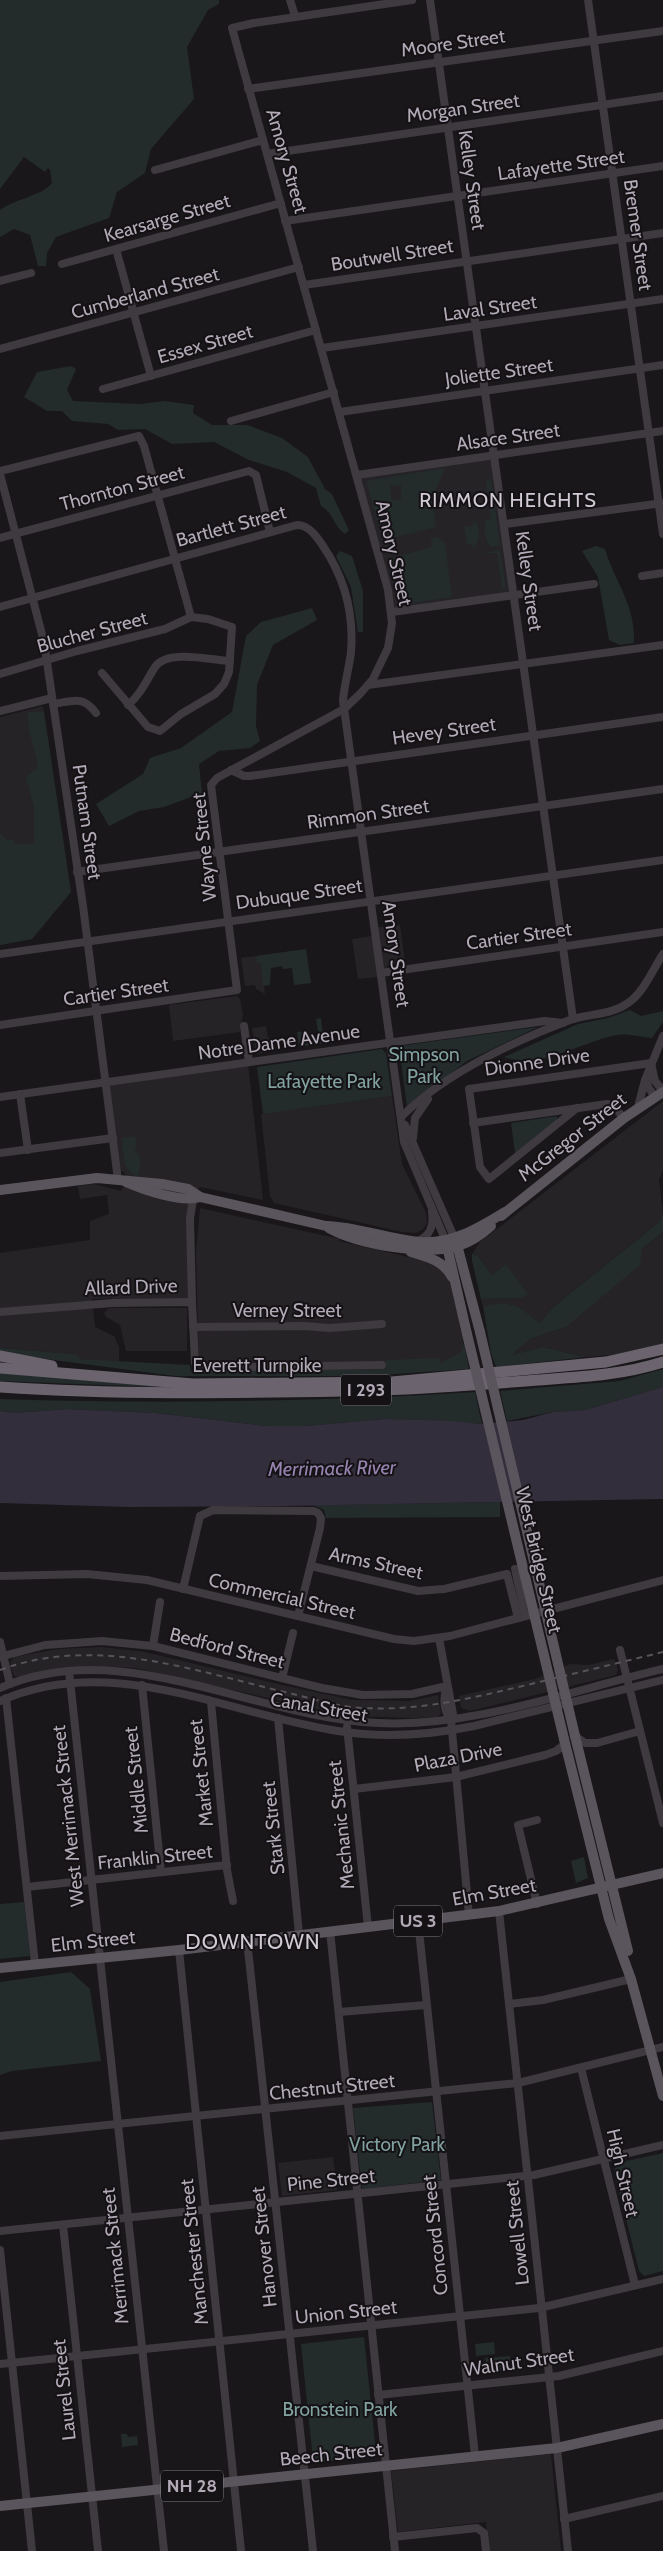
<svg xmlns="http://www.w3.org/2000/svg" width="663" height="2551" font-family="Cabin,sans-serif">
<rect width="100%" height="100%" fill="#191719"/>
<g fill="#252326">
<polygon points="495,454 515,596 392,612 357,475"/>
<polygon points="43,706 71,892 32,939 0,945 0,717"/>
<polygon points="400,925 405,963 387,966 388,976 358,979 352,939 372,936 371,928"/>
<polygon points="306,949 311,983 294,985 292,968 283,969 282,966 270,968 270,985 264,986 265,994 256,989 255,985 245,986 241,958"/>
<polygon points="237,996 240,999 243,1014 240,1032 173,1041 169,1005"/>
<polygon points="266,1026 268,1038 270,1038 270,1052 256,1054 252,1028"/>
<polygon points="248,1063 263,1200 200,1187 190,1199 192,1302 112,1303 112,1298 92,1299 95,1327 114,1336 119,1347 119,1362 79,1359 72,1354 0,1348 0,1253 90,1240 90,1221 109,1214 107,1195 80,1199 78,1186 94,1184 121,1191 126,1182 125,1173 117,1168 106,1081"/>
<polygon points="392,1096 402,1164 426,1213 427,1223 423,1229 416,1233 402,1232 274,1203 270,1196 261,1114"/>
<polygon points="663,1101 663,1170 659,1180 663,1214 659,1222 553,1307 540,1323 511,1304 483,1306 481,1299 521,1298 506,1264 492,1275 477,1255 472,1254 480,1242"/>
<polygon points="200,1208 340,1239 339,1241 435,1263 446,1272 452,1285 467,1362 436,1368 199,1372 196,1252"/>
<polygon points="663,1232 663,1344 612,1355 586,1357 543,1347 511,1356 530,1339 566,1327 642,1249"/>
<polygon points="109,1308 187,1308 187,1351 126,1351 120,1325 106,1317 104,1313"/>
<polygon points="102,1647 145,1652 282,1685 353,1700 409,1701 438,1695 441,1713 438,1717 412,1718 347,1716 136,1668 101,1666 64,1667 18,1677 14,1676 11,1667 10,1662 14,1657 58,1649"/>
<polygon points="614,1659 618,1670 616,1675 470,1711 461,1708 459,1696 535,1679 570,1664 588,1665"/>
<polygon points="333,2157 337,2190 282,2196 278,2163"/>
<polygon points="551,2454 561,2551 489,2551 486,2522 398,2532 391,2471"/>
</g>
<g fill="#232b2b" fill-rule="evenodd">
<path d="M0,0H219V4L208,10L187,47L194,99L151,149L145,173L117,192L109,218L56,237L47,253L46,266H38L30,235L14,229L0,237V210C14,199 42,196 52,183L50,170L48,168L45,172L24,157L0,189Z"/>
<path d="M71,366L76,369L67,390L73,401L140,404L165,401L194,405L193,413L212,425H247L282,438L308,457L325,489L332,494L349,530L345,534C333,526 334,513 321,506L316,488L287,472L249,460L214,442L172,444L145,429L118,430L108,424L72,421L62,411H47L24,397L37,372Z"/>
<path d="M445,468L432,499L436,527L388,539L387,532L381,534L366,481ZM401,485V499L392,500L390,486Z"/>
<polygon points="491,479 500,545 492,547 488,544 484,532 486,520 491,519 486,481"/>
<path d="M472,521L477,523C481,534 480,540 473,549L472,544H467L464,527L473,526Z"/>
<polygon points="437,537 445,543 452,597 399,605 387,559 432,547 431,538"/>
<path d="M596,546L605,549C615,583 636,605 634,643L620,645L609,640L598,577L582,551Z"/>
<polygon points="500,550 506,589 497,590 502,588 497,553 484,554 484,553"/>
<polygon points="340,551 352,556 363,591 363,632 358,632 351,587 336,556"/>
<polygon points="312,608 317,620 273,645 257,685 256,726 260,741 250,748 219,751 199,764 202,793 164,807 139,811 109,826 96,804 143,774 150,758 181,748 232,712 246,636 261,622"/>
<path d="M28,712H44L71,892L32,939L0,945V833L7,840H14L15,844L34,843V808L26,777L38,767C36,749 26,730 28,712Z"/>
<polygon points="306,949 311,983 294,985 292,968 283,969 282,966 271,968 270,985 263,986 261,963 257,963 256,956"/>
<path d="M630,1010L641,1016L663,1011V1022L652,1038C641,1037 627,1033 617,1035C579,1042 543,1070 504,1057L578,1024L608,1018Z"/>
<polygon points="321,1018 324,1043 299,1047 297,1032 304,1031 306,1041 319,1037 316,1019"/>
<polygon points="538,1027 467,1061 407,1107 399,1046"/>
<polygon points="382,1049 386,1053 392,1096 263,1114 257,1067"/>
<polygon points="557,1116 557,1120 515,1153 511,1123"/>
<path d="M135,1136L137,1148L135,1149V1153H138L141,1163L138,1176C121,1171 124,1153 122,1138Z"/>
<path d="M663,1214V1232L642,1249L640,1265L566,1327L530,1339L512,1355L543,1347L586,1357L496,1367L491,1353L483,1306C517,1301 514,1304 540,1323L553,1307L659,1222Z"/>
<polygon points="472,1254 477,1255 492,1275 506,1264 528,1294 521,1298 481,1299 472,1261"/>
<polygon points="464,1343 469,1369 365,1376 175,1376 0,1353 0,1348 73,1354 79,1356 79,1359 190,1365 191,1372 386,1369 386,1360 439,1358 441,1363 461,1352"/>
<polygon points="663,1369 663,1387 585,1410 553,1412 507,1421 500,1391 620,1381"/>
<polygon points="0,1373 180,1388 0,1381"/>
<path d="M475,1392L482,1424L384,1419L306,1426H266L155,1413L66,1409L15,1413L0,1411V1399C158,1404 317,1402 475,1392Z"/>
<polygon points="500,1502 500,1517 326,1518 324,1510 313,1505"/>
<polygon points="584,1857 588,1878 576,1883 571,1861"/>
<polygon points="24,1902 30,1956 0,1959 0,1904"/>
<polygon points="71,1972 90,1989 101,2061 12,2071 0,2075 0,1982"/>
<polygon points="432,2102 441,2180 362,2189 353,2108"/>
<polygon points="663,2153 663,2271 644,2276 639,2271 614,2171 617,2163"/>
<polygon points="364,2337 376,2452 372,2457 317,2462 313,2460 301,2344"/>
<polygon points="494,2342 495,2354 476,2356 475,2344"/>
<polygon points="510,2356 511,2370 487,2372 485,2358"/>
<polygon points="121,2434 127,2434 128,2437 137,2436 138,2445 122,2447"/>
</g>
<polygon fill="#332e3c" points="663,1387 663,1499 282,1506 127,1507 0,1503 0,1411 15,1413 66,1409 155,1413 266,1426 306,1426 384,1419 451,1421 480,1424 523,1420 553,1412 585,1410"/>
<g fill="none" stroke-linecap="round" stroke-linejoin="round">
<g stroke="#3e3a3f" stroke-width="8">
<polyline points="290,0 295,16"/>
<polyline points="430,0 573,1019"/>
<polyline points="588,0 663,534"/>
<polyline points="248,89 663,31"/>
<polyline points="267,154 663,96"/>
<polyline points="155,170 263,140"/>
<polyline points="285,221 663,166"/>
<polyline points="116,249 151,376"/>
<polyline points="62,264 281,203"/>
<polyline points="0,281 31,273"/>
<polyline points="304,285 663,233"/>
<polyline points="322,348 663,299"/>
<polyline points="0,349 299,267"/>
<polyline points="103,389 316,330"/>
<polyline points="340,412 663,365"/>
<polyline points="231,421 334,392"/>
<polyline points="0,471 139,436 144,446 191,617"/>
<polyline points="0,474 44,642 83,906 118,1180"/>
<polyline points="357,475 663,431"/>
<polyline points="505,524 663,503"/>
<polyline points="0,538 249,471 256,475 270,532"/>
<polyline points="642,576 663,573"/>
<path d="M0,607L297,525C309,525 317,537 323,546C344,577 354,614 351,652C349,669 344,685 343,701L404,1142L445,1239"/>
<polyline points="392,612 594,584"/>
<polyline points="102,673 148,727 160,731 181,714 215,694 224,684 229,672 232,627 208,619 191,617"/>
<polyline points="0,674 77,651 165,629 191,617"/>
<polyline points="368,685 663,645"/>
<path d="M53,704C73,701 83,695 96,713"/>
<path d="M128,705C141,694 146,681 155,667C168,649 210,660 230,661"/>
<polyline points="0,711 52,698"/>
<polyline points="231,770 244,776 250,776 663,717"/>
<polyline points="77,872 663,789"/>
<polyline points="0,954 663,860"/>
<polyline points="381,973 663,932"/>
<polyline points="0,1025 237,990 211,785 217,778 344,709 360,694 373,679 388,648 392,623 388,590 232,28 254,23 412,0"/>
<polyline points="244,1026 249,1062"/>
<polyline points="651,1063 655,1081 663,1091"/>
<polyline points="647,1079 648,1087 655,1097"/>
<polyline points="20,1094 28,1150"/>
<polyline points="0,1097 545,1021 563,1023"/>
<polyline points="638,1107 645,1080 663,1036"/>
<polyline points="577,1108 489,1179 480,1167 469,1089 651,1063"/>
<path d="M402,1116C446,1073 512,1042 570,1020C589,1013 610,1016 628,1003C644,992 652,971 663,954"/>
<polyline points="473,1123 607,1104 612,1105 624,1118"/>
<polyline points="405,1125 454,1237"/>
<polyline points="413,1138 415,1118 428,1099"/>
<polyline points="0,1153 113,1138"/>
<path d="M417,1241C430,1237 434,1225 432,1212"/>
<polyline points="192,1302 190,1218 194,1194"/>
<polyline points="0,1312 112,1303 192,1302 195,1363 198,1368 382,1365"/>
<polyline points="193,1327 304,1326 330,1328 382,1324"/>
<polyline points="311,1566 418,1591 444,1589 507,1574 518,1618"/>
<polyline points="515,1569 525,1616"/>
<polyline points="0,1576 87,1574 147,1580 394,1639 414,1641 450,1636 663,1580"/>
<polyline points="183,1589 200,1516 213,1510 314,1511 318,1513 321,1518 320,1528 298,1616"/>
<polyline points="439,1638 453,1714 451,1720 469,1915"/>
<polyline points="0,1642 10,1684"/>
<polyline points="153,1646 160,1602"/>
<polyline points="620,1650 663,1823"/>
<polyline points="0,1657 45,1645 102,1641 153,1646 322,1688 363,1695 412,1694 447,1686"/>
<polyline points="69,1671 164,2551"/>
<polyline points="282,1678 293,1633"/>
<polyline points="142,1685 161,1872"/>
<path d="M447,1686C443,1697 443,1711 451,1720"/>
<path d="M0,1688C123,1634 254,1718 378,1723C472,1728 572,1690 663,1669"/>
<polyline points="6,1698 35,1964"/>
<path d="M0,1701C112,1651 226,1714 338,1731C382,1738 430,1735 474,1726L663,1680"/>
<polyline points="211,1702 227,1870 233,1901"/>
<polyline points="278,1718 299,1934"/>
<polyline points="347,1727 368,1927"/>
<polyline points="575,1736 585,1743 597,1743 640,1731"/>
<polyline points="354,1789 456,1777 545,1755 556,1751 565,1744"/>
<polyline points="537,1820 518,1825 537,1904"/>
<polyline points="27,1887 227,1865"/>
<polyline points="499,1911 568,2551"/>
<polyline points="418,1921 475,2456"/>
<polyline points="330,1931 395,2551"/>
<polyline points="247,1940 313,2551"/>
<polyline points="179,1950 241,2551"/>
<polyline points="509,2004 543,2000 631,1979"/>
<polyline points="339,2012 426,2005"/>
<polyline points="581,2068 635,2285"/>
<polyline points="0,2136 518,2083 663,2047"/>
<polyline points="63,2225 98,2551"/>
<polyline points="0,2231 534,2175 663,2145"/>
<polyline points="0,2250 32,2551"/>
<polyline points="0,2364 539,2308 663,2279"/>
<polyline points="378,2395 559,2376 663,2351"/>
<polyline points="564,2519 663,2496"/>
<polyline points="393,2537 477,2528 484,2533 486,2551"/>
</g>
<g stroke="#5a545c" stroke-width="10">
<path d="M126,1182C144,1190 182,1203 200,1197L326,1226C358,1227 387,1239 419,1242C451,1245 479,1228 505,1212"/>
<polyline points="0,1190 97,1178 162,1184 188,1189 200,1197"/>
<polyline points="501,1216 624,1118 663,1092"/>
<path d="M329,1228C358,1244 425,1256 458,1246C471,1242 481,1235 491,1226"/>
<polyline points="456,1241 480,1332"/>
<polyline points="446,1242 467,1334"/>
<path d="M411,1252C428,1257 444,1261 452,1277"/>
<polyline points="575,1736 628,1951"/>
<polyline points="564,1739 609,1919 631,1979 663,2096"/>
<polyline points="0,1968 179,1950 499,1911 663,1873"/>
<polyline points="0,2506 557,2448 663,2424"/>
</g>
<g stroke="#6b646e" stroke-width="11">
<polyline points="0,1356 52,1366"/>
<polyline points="0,1368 193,1384 392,1382 606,1362 663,1349"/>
<path d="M0,1387C115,1395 229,1393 343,1391"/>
<path d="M382,1390C434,1388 486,1384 538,1380C580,1377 623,1375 663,1362"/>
</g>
<path stroke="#58535a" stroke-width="2" stroke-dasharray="6 5" stroke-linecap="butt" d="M0,1670C97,1634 197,1672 293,1694C316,1700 340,1707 363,1708C422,1711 471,1698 527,1685C572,1674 618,1663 663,1652"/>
<g stroke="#5a545c" stroke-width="10">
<polyline points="480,1332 575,1736"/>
<polyline points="467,1334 564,1739"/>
</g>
</g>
<g text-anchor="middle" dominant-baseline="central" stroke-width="4" stroke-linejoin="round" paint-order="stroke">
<g fill="#141214" stroke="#837c87" stroke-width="1">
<rect x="341" y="1374.5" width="50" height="31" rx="4"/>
<rect x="394" y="1905.5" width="48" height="31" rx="4"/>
<rect x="161" y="2470.5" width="62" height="31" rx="4"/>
</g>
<g font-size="18" font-weight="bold" fill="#b3aab8">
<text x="366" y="1390">I 293</text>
<text x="418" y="1921">US 3</text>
<text x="192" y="2486">NH 28</text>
</g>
<g font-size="19" fill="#b3aab8" stroke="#141214">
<text transform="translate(453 43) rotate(-8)">Moore Street</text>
<text transform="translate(463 108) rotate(-8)">Morgan Street</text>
<text transform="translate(287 161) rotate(74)">Amory Street</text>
<text transform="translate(561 165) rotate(-8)">Lafayette Street</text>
<text transform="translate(472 180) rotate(82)">Kelley Street</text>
<text transform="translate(167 218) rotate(-16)">Kearsarge Street</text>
<text transform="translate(638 235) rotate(82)">Bremer Street</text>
<text transform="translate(392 255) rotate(-9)">Boutwell Street</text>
<text transform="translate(145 293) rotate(-15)">Cumberland Street</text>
<text transform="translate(490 308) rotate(-8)">Laval Street</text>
<text transform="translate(205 344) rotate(-16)">Essex Street</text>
<text transform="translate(499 372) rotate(-8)">Joliette Street</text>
<text transform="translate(508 437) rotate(-8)">Alsace Street</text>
<text transform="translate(122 488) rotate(-15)">Thornton Street</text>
<text transform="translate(231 526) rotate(-15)">Bartlett Street</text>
<text transform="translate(394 553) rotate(77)">Amory Street</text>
<text transform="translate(529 581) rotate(82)">Kelley Street</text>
<text transform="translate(92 632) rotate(-15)">Blucher Street</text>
<text transform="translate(444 731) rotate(-8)">Hevey Street</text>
<text transform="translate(368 814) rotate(-8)">Rimmon Street</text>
<text transform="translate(87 822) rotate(82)">Putnam Street</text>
<text transform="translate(204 847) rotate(-96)">Wayne Street</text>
<text transform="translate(299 894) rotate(-8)">Dubuque Street</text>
<text transform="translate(519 936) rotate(-8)">Cartier Street</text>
<text transform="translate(396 954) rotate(82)">Amory Street</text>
<text transform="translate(116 992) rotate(-8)">Cartier Street</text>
<text transform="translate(279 1042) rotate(-8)">Notre Dame Avenue</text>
<text transform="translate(537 1062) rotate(-8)">Dionne Drive</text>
<text transform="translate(572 1137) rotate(-38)">McGregor Street</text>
<text transform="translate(131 1287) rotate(-2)">Allard Drive</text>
<text x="287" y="1310">Verney Street</text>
<text x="257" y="1365">Everett Turnpike</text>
<text transform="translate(539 1560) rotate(77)">West Bridge Street</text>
<text transform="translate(376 1563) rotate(12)">Arms Street</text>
<text transform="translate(282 1596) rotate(13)">Commercial Street</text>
<text transform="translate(227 1648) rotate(14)">Bedford Street</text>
<text transform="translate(319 1707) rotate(10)">Canal Street</text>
<text transform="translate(458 1757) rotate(-11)">Plaza Drive</text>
<text transform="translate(201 1773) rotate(-96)">Market Street</text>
<text transform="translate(136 1780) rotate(-96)">Middle Street</text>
<text transform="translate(68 1816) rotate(-96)">West Merrimack Street</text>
<text transform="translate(341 1825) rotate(-96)">Mechanic Street</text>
<text transform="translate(273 1828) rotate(-96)">Stark Street</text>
<text transform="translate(155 1857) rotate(-6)">Franklin Street</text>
<text transform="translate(494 1892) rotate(-10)">Elm Street</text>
<text transform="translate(93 1941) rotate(-6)">Elm Street</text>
<text transform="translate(332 2087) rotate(-6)">Chestnut Street</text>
<text transform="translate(623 2173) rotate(77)">High Street</text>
<text transform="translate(331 2180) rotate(-6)">Pine Street</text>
<text transform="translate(517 2233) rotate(-96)">Lowell Street</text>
<text transform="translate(435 2235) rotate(-96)">Concord Street</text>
<text transform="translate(264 2247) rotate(-96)">Hanover Street</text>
<text transform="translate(194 2252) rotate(-96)">Manchester Street</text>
<text transform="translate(115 2256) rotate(-96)">Merrimack Street</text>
<text transform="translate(346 2312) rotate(-6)">Union Street</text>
<text transform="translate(519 2362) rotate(-8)">Walnut Street</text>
<text transform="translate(64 2390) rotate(-96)">Laurel Street</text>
<text transform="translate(331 2454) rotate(-6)">Beech Street</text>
</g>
<g font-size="19" fill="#82a1a1" stroke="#141214">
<text x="424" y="1054">Simpson<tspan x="424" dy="22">Park</tspan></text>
<text x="324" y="1081">Lafayette Park</text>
<text x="397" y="2144">Victory Park</text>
<text x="340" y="2409">Bronstein Park</text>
</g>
<g font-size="20" letter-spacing="1" fill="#d1cad4" stroke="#141214">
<text x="508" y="500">RIMMON HEIGHTS</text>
</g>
<g font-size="20" font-style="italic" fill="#9683b0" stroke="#141214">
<text transform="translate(332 1468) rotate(-1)">Merrimack River</text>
</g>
<g font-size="21" letter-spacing="1" fill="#d1cad4" stroke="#141214">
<text x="253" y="1941">DOWNTOWN</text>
</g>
</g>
</svg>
